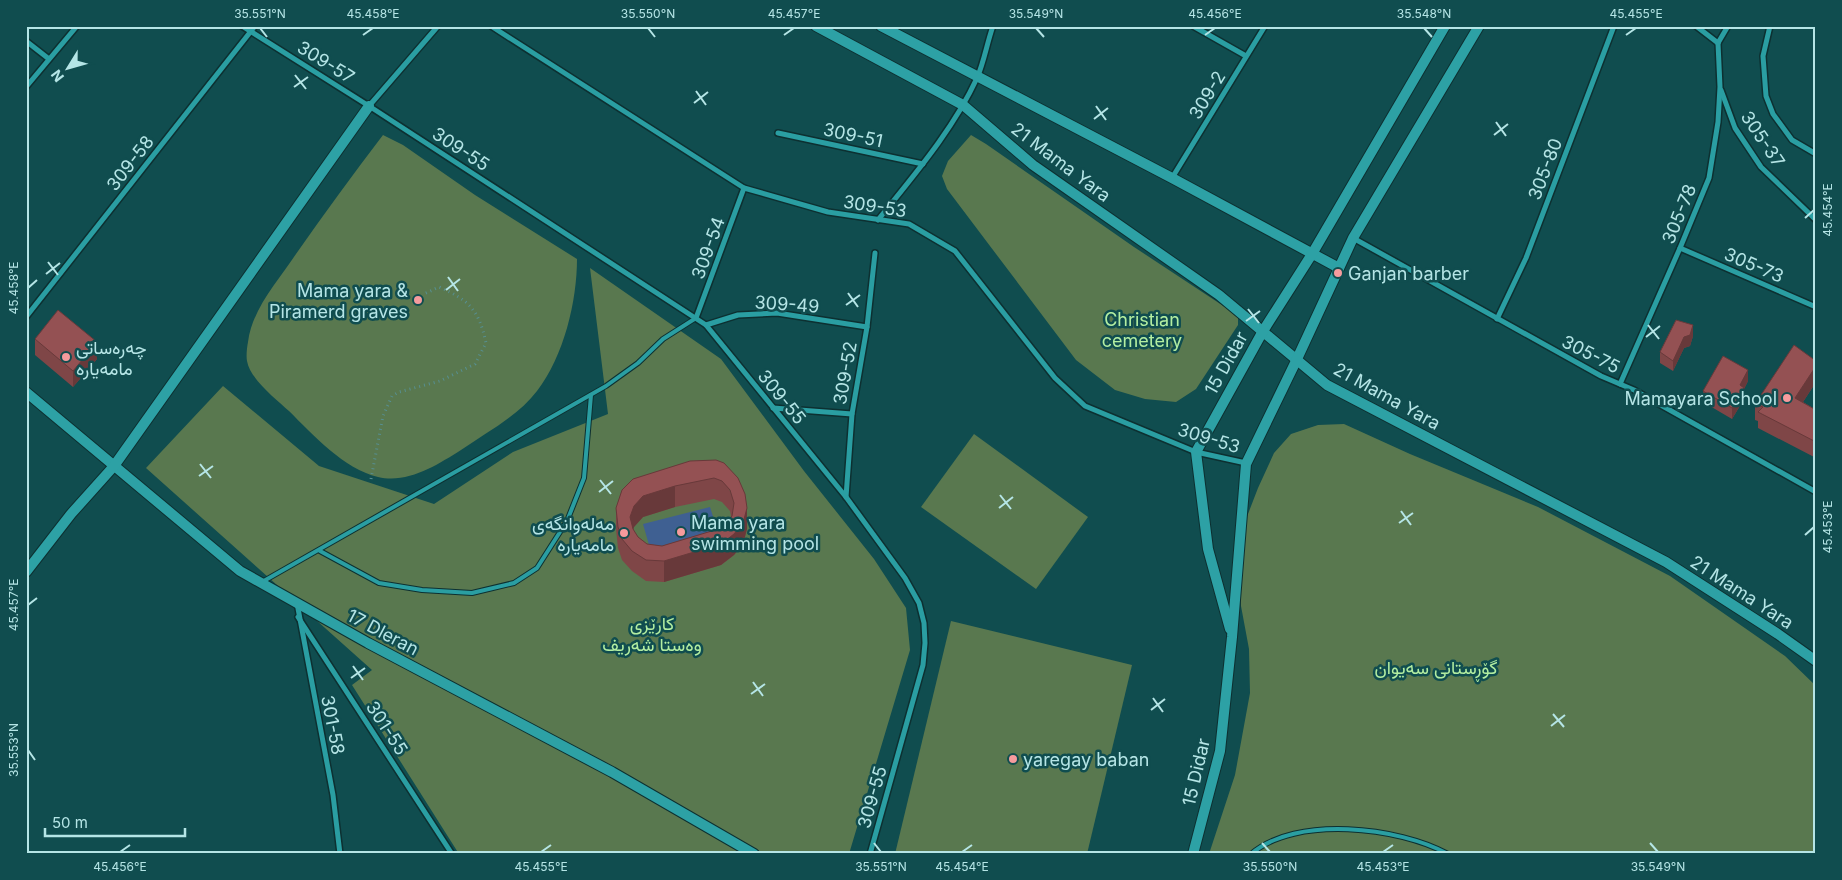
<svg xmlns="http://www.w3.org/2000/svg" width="1842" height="880" font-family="Inter,Vazirmatn,sans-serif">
<rect width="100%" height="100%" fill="#104d4f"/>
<g fill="#59784f">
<path d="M383,135L403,145L475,195L577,259C577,301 564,356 537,391C518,416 487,432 461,450C437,465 408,484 378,477C344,469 313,435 289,411C276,399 250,379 247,361C246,356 247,347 248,342C252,309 278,281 296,254C324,214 353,174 383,135Z"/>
<polygon points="971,135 986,144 1134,247 1231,311 1238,318 1238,325 1196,389 1176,402 1145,399 1115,390 1076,360 947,189 942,176 948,161"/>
<polygon points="590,268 721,359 804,471 874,559 906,608 910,650 849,854 459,854 352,685 372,670 146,468 223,386 319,466 434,504 513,452 608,414"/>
<polygon points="1344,424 1410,454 1538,507 1670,576 1785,656 1816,686 1816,854 1209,854 1235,775 1250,693 1249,649 1241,606 1237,560 1243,527 1258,488 1274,453 1291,434 1318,425"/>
<polygon points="974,434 1088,517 1036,589 921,507"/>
<polygon points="951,621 1132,665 1087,854 895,854"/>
</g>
<polygon fill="#3f6092" points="710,507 720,539 653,559 643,524"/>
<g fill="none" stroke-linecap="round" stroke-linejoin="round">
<g stroke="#0d3031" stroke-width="6">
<g id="lane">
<polyline points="320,551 379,583 422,590 472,593 514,583 537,568 567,521 584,478 591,395"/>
<polyline points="262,582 606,386 638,363 663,339 696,318"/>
<path d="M1251,854C1296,815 1399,827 1448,854"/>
</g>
</g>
<g stroke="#0d3031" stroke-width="8">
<g id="street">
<polyline points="242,26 369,106 706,325 846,497 905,578 919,603 924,623 925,643 923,665 870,854"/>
<polyline points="491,26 744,188 828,212 909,224 955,251 1055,378 1085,406 1196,452 1246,463"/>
<polyline points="1193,26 1246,56"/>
<polyline points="1696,26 1718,43"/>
<polyline points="1770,26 1763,56 1766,96 1773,114 1792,140 1816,154"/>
<polyline points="26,41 49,59"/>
<polyline points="1718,43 1728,26"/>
<polyline points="26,87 77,26"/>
<polyline points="1721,90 1735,128 1761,167 1816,220"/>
<polyline points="369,106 438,26"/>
<polyline points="778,133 923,164"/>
<polyline points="1172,178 1265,26"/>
<path d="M878,220C914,175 953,130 977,78C984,62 987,43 993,26"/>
<polyline points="1353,238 1601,376 1634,390 1816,492"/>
<polyline points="1680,248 1816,307"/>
<polyline points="26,317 255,26"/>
<polyline points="696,318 744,188"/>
<polyline points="1497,319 1526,258 1614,26"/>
<polyline points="706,325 738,315 777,313 867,327"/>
<polyline points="1620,384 1680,248 1709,178 1718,122 1720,87 1718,43"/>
<polyline points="773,408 852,414"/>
<polyline points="846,497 852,414 867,327 875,253"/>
<polyline points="297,603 333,795 340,854"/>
<polyline points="298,617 452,854"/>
</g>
</g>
<g stroke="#0d3031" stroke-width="12">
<g id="secondary">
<polyline points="816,26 963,105 1033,165 1219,295 1327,385 1666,562 1778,634 1816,661"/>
<polyline points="881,26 1172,178 1339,268"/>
<polyline points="26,392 240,571 368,643 612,772 754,854"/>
<polyline points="26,572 71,514 114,466 369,106"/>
<polyline points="1230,629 1208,549 1196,452 1263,331 1312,254 1445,26"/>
<polyline points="1193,854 1220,751 1232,637 1246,464 1297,359 1353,238 1479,26"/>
</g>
</g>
<path stroke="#578f90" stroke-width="3" stroke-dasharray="1 4" stroke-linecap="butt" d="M371,479L383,416L392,396L399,392L440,381L475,364L486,343C479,310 469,300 439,287L424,294"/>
<use href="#lane" stroke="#2a9ea2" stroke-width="4"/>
<use href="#street" stroke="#2a9ea2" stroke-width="5"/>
<use href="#secondary" stroke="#2da1a5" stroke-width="10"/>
</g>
<g fill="#7f4647" fill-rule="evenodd">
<polygon points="1693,336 1690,346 1684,348 1673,371 1660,363 1660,352"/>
<polygon points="35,339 97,359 73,387 35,355"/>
<polygon points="1816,361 1816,382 1803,402 1816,410 1816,458 1758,428 1758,421 1755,420 1755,404"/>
<polygon points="1748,381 1744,389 1744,399 1732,419 1703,402 1703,391"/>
<path d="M716,460L747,529L743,544L734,555L721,565L664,582L646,581L632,571L622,560L618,548L616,529V508ZM714,499L722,502L730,511L731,516L725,525L715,530L662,546L647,544L638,537L633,529L634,527L643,517L675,507Z"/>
</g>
<g fill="#68393a">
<polygon points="1693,325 1693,336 1690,346 1684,348 1673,371 1673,361 1684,337"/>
<polygon points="97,342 97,359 73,387 73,371"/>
<polygon points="1816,366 1816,382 1795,414 1795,398"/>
<polygon points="1748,370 1748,381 1744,389 1744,399 1732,419 1732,408 1740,385"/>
<polygon points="675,486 675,507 643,517 634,527 630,538 630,517 634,506 643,496"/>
<polygon points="747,508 747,529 743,544 734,555 721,565 664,582 664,561 721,544"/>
</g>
<g fill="#945153" stroke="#68393a" fill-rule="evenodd">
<polygon points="58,310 97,342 73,371 35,339"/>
<polygon points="1676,320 1693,325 1690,335 1684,337 1673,361 1660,352"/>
<polygon points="1794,345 1816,361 1816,366 1795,398 1816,410 1816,442 1758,412 1763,407 1755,404"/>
<polygon points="1723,356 1748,370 1740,385 1744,388 1732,408 1703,391"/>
<path d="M716,460L724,463L738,478L745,494L747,508L743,523L734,534L721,544L664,561L646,560L632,551L622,539L618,527L616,508L622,490L633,479L690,461ZM714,478L722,481L730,490L734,503L732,516L725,525L715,530L662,546L647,544L638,537L633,529L630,517L634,506L643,496L675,486Z"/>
</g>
<path fill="none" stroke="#b5e5e6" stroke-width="2" d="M260,28L267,37M648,28L655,37M1036,28L1044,37M1424,28L1432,37M363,35L373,28M784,35L794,28M1205,35L1215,28M1626,35L1636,28M295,75L306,89M294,87L308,77M696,91L706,105M694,103L708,92M1096,106L1106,120M1094,119L1108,108M1496,122L1506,136M1494,135L1508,124M1805,218L1814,210M48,262L58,275M46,274L60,263M448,277L458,291M28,288L37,280M446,290L460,279M848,293L858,307M846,305L860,295M1248,309L1259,323M1246,321L1260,311M1648,325L1659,339M1646,337L1660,326M200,464L211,478M199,476L213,466M600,480L611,494M599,492L613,481M1000,495L1011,509M999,508L1013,497M1401,511L1411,525M1399,523L1413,513M1805,535L1814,527M28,605L37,598M353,666L363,680M351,678L365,668M753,682L763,696M751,694L765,684M1153,698L1163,712M1151,710L1165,699M1553,714L1564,727M1551,726L1565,715M28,750L35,760M874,843L881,852M1262,843L1270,852M1650,843L1658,852M120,852L130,845M541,852L551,845M962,852L972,845M1383,852L1393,845"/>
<g fill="#f59b9d" stroke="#104d4f" stroke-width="2">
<circle cx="1338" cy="273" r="5"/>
<circle cx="418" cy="300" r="5"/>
<circle cx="66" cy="357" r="5"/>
<circle cx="1787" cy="398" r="5"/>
<circle cx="681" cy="532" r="5"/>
<circle cx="624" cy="533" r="5"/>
<circle cx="1013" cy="759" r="5"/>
</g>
<g text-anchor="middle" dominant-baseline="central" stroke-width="5" stroke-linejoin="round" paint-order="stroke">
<g font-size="18" fill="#b5e5e6" stroke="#104d4f">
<text transform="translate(326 62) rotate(32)">309-57</text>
<text transform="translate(1207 95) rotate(-59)">309-2</text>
<text transform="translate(853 135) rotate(12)">309-51</text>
<text transform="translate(1763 139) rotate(56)">305-37</text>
<text transform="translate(461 149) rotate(33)">309-55</text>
<text transform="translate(1061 162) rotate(37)">21 Mama Yara</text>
<text transform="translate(130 163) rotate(-52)">309-58</text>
<text transform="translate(1545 169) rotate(-69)">305-80</text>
<text transform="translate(875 206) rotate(9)">309-53</text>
<text transform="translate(1679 214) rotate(-68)">305-78</text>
<text transform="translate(708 248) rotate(-70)">309-54</text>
<text transform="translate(1754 265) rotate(23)">305-73</text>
<text transform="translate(787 304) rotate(4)">309-49</text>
<text transform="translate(1591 354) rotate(27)">305-75</text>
<text transform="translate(1226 363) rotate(-61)">15 Didar</text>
<text transform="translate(845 373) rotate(-80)">309-52</text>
<text transform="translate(1387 396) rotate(29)">21 Mama Yara</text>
<text transform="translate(782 397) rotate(51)">309-55</text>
<text transform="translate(1209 438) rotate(17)">309-53</text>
<text transform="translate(1742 592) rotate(33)">21 Mama Yara</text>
<text transform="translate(383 632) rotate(28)">17 Dleran</text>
<text transform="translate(333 725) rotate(79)">301-58</text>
<text transform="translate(387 728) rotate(57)">301-55</text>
<text transform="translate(1196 772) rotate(-77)">15 Didar</text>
<text transform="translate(872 797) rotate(-74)">309-55</text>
</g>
<g font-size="18" fill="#b5e5e6" stroke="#104d4f" text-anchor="start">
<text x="1348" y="273">Ganjan barber</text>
<text x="408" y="290" text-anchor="end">Mama yara &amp;<tspan x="408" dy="21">Piramerd graves</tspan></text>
<text x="76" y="347">چەرەساتی<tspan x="76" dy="21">مامەیارە</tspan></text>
<text x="1777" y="398" text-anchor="end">Mamayara School</text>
<text x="691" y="522">Mama yara<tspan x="691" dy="21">swimming pool</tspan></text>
<text x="614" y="523" text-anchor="end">مەلەوانگەی<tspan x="614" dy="21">مامەیارە</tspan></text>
<text x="1023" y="759">yaregay baban</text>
</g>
<g font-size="18" fill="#b3eea1" stroke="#104d4f">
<text x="1142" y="319">Christian<tspan x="1142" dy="21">cemetery</tspan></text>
<text x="652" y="623">کارێزی<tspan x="652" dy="21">وەستا شەریف</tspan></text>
<text x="1436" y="667">گۆڕستانی سەیوان</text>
</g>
</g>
<rect width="1842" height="880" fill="none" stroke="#104d4f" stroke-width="55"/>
<g transform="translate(68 68) rotate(233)" stroke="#104d4f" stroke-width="4" paint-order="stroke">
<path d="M0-4L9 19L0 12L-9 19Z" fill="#b5e5e6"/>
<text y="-8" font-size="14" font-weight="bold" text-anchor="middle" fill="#b5e5e6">N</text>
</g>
<path d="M45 828v8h140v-8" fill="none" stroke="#b5e5e6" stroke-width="2.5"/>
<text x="52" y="828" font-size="15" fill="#b5e5e6" stroke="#104d4f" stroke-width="4" paint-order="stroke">50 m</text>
<rect x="28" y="28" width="1786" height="824" fill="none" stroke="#b5e5e6" stroke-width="2"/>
<g font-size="12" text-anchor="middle" fill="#b5e5e6">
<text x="260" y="18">35.551°N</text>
<text x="373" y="18">45.458°E</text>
<text x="648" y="18">35.550°N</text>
<text x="794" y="18">45.457°E</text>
<text x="1036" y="18">35.549°N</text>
<text x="1215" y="18">45.456°E</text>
<text x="1424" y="18">35.548°N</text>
<text x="1636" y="18">45.455°E</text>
<text transform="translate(1828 210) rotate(-90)" y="4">45.454°E</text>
<text transform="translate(14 288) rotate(-90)" y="4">45.458°E</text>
<text transform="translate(1828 527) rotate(-90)" y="4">45.453°E</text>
<text transform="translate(14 605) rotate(-90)" y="4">45.457°E</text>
<text transform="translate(14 750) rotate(-90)" y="4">35.553°N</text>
<text x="120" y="871">45.456°E</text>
<text x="541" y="871">45.455°E</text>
<text x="881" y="871">35.551°N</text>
<text x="962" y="871">45.454°E</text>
<text x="1270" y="871">35.550°N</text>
<text x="1383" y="871">45.453°E</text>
<text x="1658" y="871">35.549°N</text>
</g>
</svg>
